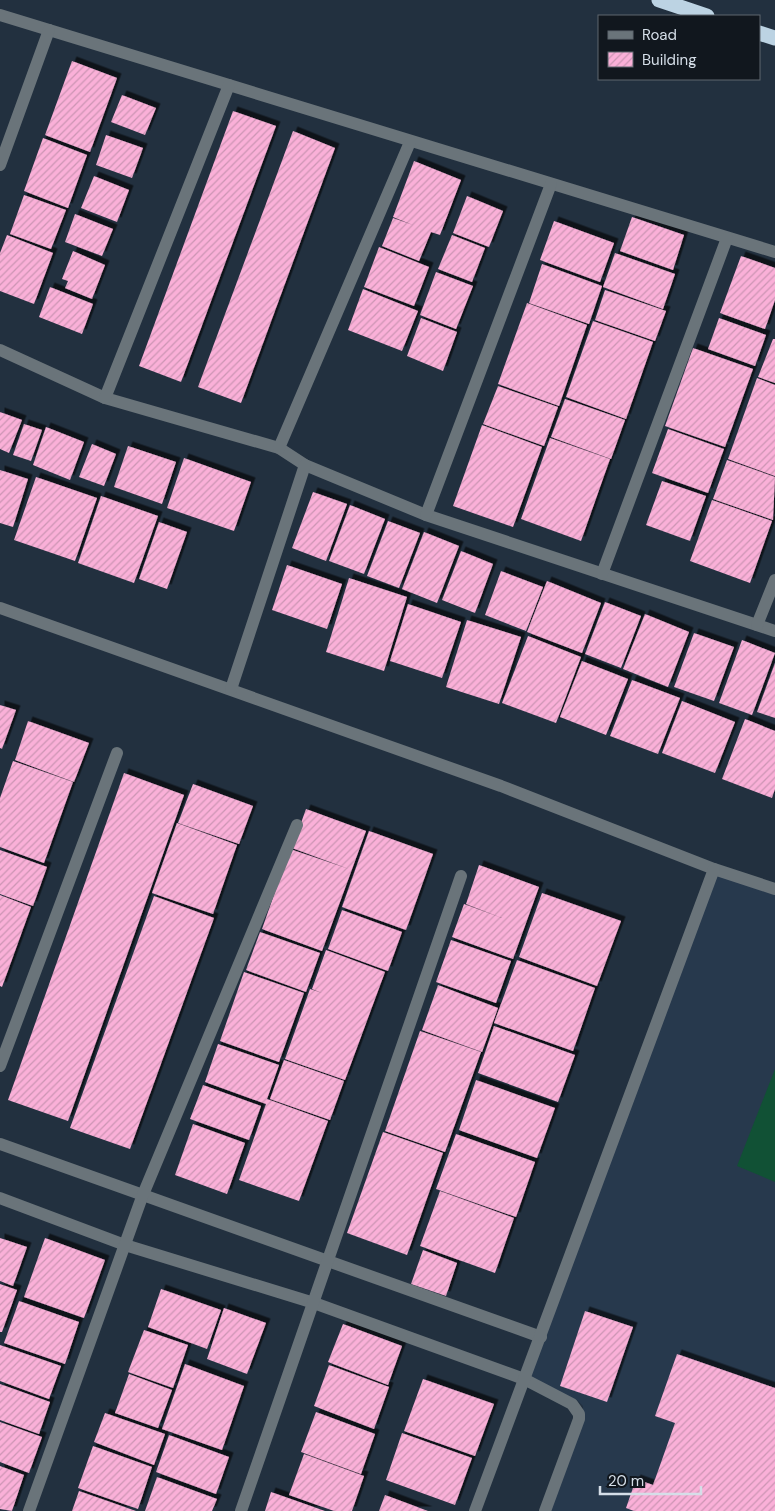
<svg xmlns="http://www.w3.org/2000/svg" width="775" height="1511" font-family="'DM Sans',sans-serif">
<defs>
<pattern id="building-hatch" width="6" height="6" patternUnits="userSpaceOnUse" patternTransform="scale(1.25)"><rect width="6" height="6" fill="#fab0d8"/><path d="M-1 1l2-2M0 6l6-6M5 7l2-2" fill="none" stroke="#cc95b4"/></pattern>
<filter id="shadow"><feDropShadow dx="4.5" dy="-4.5" stdDeviation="0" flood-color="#0009"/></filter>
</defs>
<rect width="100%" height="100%" fill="#22303f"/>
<polygon fill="#27394d" points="714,869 775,889 775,1511 550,1511 583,1416 583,1406 577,1400 524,1379"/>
<polygon fill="#115135" points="775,1069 775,1182 737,1166"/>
<g fill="url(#building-hatch)" filter="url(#shadow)">
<polygon points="72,61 117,78 90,152 45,135"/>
<polygon points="122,95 156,108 145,135 111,122"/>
<polygon points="233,111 276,126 181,382 139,366"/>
<polygon points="293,131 335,148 241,403 198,387"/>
<polygon points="106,135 143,148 132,178 96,165"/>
<polygon points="43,138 87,155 68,208 24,191"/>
<polygon points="414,161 461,180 440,235 431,232 419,261 382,246 393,218 413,225 393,217"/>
<polygon points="94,176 129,190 117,222 81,208"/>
<polygon points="24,195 66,210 51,249 10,234"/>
<polygon points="467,196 503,211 489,247 453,233"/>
<polygon points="75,214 113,229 102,256 65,242"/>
<polygon points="632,217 684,235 673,270 620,251"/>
<polygon points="554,221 614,243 600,282 540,260"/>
<polygon points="7,235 53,253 34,304 0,291 0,253"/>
<polygon points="452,235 485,248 472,282 438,269"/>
<polygon points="379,247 429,267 414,306 364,287"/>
<polygon points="73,251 105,265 92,299 65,288 68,281 62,279"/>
<polygon points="615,253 675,274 663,309 603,287"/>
<polygon points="741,256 775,268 775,300 765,329 720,313"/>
<polygon points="542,264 602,286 589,324 529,303"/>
<polygon points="436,272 473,286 456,329 420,315"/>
<polygon points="50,287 93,304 82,334 39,317"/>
<polygon points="363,289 418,311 402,351 348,330"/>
<polygon points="605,290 666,311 655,341 595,320"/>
<polygon points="527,303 587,325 559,406 498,384"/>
<polygon points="421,318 457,332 443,371 407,356"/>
<polygon points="719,318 766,335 755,366 708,349"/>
<polygon points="593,321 653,342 626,419 566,397"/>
<polygon points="773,339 775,339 775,383 758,377"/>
<polygon points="693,348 753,369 725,447 665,426"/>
<polygon points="757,378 775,385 775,476 728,459"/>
<polygon points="498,386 558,407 544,446 483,424"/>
<polygon points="565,399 625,420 611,459 551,437"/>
<polygon points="0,412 22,420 9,453 0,449"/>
<polygon points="24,424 42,430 31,461 13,455"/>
<polygon points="482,425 542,447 513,527 453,506"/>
<polygon points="46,427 84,442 70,480 33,465"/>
<polygon points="668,429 724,449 708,493 652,473"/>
<polygon points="550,438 610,459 581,541 521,519"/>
<polygon points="92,444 116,454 104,486 79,477"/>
<polygon points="128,446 176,462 162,504 114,487"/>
<polygon points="184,458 251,482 234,531 167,508"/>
<polygon points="727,460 775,477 773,520 713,499"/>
<polygon points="0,470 28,479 13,527 0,523"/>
<polygon points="36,477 97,498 75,561 14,540"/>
<polygon points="662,481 706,496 690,541 646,525"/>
<polygon points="313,492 347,504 326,561 292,548"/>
<polygon points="101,496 158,516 134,583 78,563"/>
<polygon points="712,500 772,521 750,583 690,561"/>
<polygon points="350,505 385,519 364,574 329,561"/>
<polygon points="388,521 420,533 399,588 367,576"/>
<polygon points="159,522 187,532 167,589 139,579"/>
<polygon points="424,532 459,546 437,603 402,589"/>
<polygon points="461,551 493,564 475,613 442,600"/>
<polygon points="287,565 342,584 327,629 272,610"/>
<polygon points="501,571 543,587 526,631 485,615"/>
<polygon points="349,578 407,597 384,671 326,652"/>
<polygon points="547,581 601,603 582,653 527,632"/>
<polygon points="605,602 641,616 621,668 585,654"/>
<polygon points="408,604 461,622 442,678 390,661"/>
<polygon points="645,614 689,632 668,687 623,669"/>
<polygon points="467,620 521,637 499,704 446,687"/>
<polygon points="694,633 734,647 714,701 674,687"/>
<polygon points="528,636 581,657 556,723 502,703"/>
<polygon points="742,640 775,653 752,715 719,703"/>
<polygon points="582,661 628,679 606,735 560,717"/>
<polygon points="775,663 775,718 757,712"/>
<polygon points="632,680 680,698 658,754 610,736"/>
<polygon points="682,701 735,722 715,773 662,753"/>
<polygon points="0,705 16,710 2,749 0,748"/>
<polygon points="745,719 775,731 775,789 772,798 722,779"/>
<polygon points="28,721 89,743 74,782 15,760"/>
<polygon points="13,761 73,782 44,863 0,847 0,798"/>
<polygon points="124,773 184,795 68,1121 8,1100"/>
<polygon points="193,784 253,806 239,844 178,823"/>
<polygon points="306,809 366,831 322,951 262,929 290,849 349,869 292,848"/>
<polygon points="177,823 237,845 213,914 152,893"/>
<polygon points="369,831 433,854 406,930 342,907"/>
<polygon points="0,850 47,867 33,906 0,894"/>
<polygon points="479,865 539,887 513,959 452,937 464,904 502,918 466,904"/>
<polygon points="542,893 621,921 597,986 519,957"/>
<polygon points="0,895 31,907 2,987 0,986"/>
<polygon points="154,896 214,918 130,1149 70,1128"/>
<polygon points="342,910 402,932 388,971 328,949"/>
<polygon points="260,932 320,953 306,992 246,970"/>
<polygon points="451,940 511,961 496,1003 436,982"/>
<polygon points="326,950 385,972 345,1080 285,1059 310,989 322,993 312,989"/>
<polygon points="517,960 595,988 573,1051 494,1023"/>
<polygon points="244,972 304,993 279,1062 220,1041"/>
<polygon points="438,985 498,1008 482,1052 422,1030"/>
<polygon points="494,1026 575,1055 558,1102 478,1073"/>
<polygon points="420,1031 481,1052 445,1152 385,1131"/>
<polygon points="218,1044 279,1065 267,1099 328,1121 299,1201 239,1180 266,1104 205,1082"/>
<polygon points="284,1060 344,1081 330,1120 270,1099"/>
<polygon points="476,1080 555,1108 537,1158 459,1130"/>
<polygon points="203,1085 261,1106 249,1140 190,1119"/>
<polygon points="193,1124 245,1143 227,1194 175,1175"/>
<polygon points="383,1132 443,1153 407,1255 347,1233"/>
<polygon points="456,1134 535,1162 516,1217 436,1189"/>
<polygon points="440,1191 514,1218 495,1273 420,1246"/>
<polygon points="0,1238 27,1247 13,1286 0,1281"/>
<polygon points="45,1238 105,1260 84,1318 24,1297"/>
<polygon points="423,1250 457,1263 446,1296 411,1284"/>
<polygon points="0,1284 17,1290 2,1332 0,1332"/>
<polygon points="161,1289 221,1310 207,1349 148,1327"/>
<polygon points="19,1301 79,1322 65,1364 4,1343"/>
<polygon points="224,1308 266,1323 247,1374 207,1359"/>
<polygon points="585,1311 633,1327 607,1402 560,1386"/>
<polygon points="343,1324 402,1346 388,1385 328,1362"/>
<polygon points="144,1330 188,1345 173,1388 128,1372"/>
<polygon points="0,1345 61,1366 49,1399 0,1381"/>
<polygon points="677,1354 775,1388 775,1511 634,1511 626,1508 636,1479 653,1485 675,1423 655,1416"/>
<polygon points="185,1364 244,1386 222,1450 162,1429"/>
<polygon points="329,1365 389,1387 374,1429 314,1406"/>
<polygon points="129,1374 172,1390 158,1428 115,1413"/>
<polygon points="423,1379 494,1404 475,1456 404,1431"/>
<polygon points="0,1384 50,1402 39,1434 0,1420"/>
<polygon points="316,1412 375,1434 361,1474 301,1452"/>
<polygon points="105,1413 165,1434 154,1465 94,1442"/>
<polygon points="0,1422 42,1437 29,1473 0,1462"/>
<polygon points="402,1433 472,1458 455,1505 386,1480"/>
<polygon points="169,1435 229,1457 216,1494 156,1472"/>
<polygon points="93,1446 152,1467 138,1509 78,1488"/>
<polygon points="304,1454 364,1476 352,1511 334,1511 289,1495"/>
<polygon points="0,1466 24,1475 12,1511 0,1509"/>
<polygon points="157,1477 217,1499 212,1511 145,1511"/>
<polygon points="79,1491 136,1511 72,1511"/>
<polygon points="271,1492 325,1511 265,1511"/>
<polygon points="385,1495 428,1511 379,1511"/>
</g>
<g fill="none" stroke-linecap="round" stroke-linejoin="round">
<g stroke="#6a747a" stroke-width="12">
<polyline points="0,15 775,252"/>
<polyline points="0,165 49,30"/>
<polyline points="0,350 105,398 279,448 305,465 426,515 775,631"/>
<polyline points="105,398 229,85"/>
<polyline points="279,448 410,142"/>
<polyline points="426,515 551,184"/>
<polyline points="602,574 727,238"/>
<polyline points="0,608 501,786 714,869 775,889"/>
<polyline points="757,625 775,580"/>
<polyline points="231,689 305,465"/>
<polyline points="0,1066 117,753"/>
<polyline points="0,1144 541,1337"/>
<polyline points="0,1198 125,1245 314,1303 524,1379 572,1404 579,1414 579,1419 545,1511"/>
<polyline points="29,1511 142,1197 297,825"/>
<polyline points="241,1511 461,876"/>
<polyline points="475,1511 714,869"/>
</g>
<g stroke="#bcd3e3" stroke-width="15">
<polyline points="659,0 707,16"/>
<polyline points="759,33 775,38"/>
</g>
</g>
<rect x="598" y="15" width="162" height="65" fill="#11171e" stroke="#5f676f"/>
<rect x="608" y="31" width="25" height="8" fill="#6a747a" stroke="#5f676f"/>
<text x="642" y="40" font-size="15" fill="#d5dee8">Road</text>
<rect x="608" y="52" width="25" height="15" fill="url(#building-hatch)" stroke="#5f676f"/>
<text x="642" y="65" font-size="15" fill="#d5dee8">Building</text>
<path d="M600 1486v8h101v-8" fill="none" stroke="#d5dee8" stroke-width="2.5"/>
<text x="608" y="1486" font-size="15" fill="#d5dee8" stroke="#11171e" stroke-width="4" paint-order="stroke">20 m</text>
</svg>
